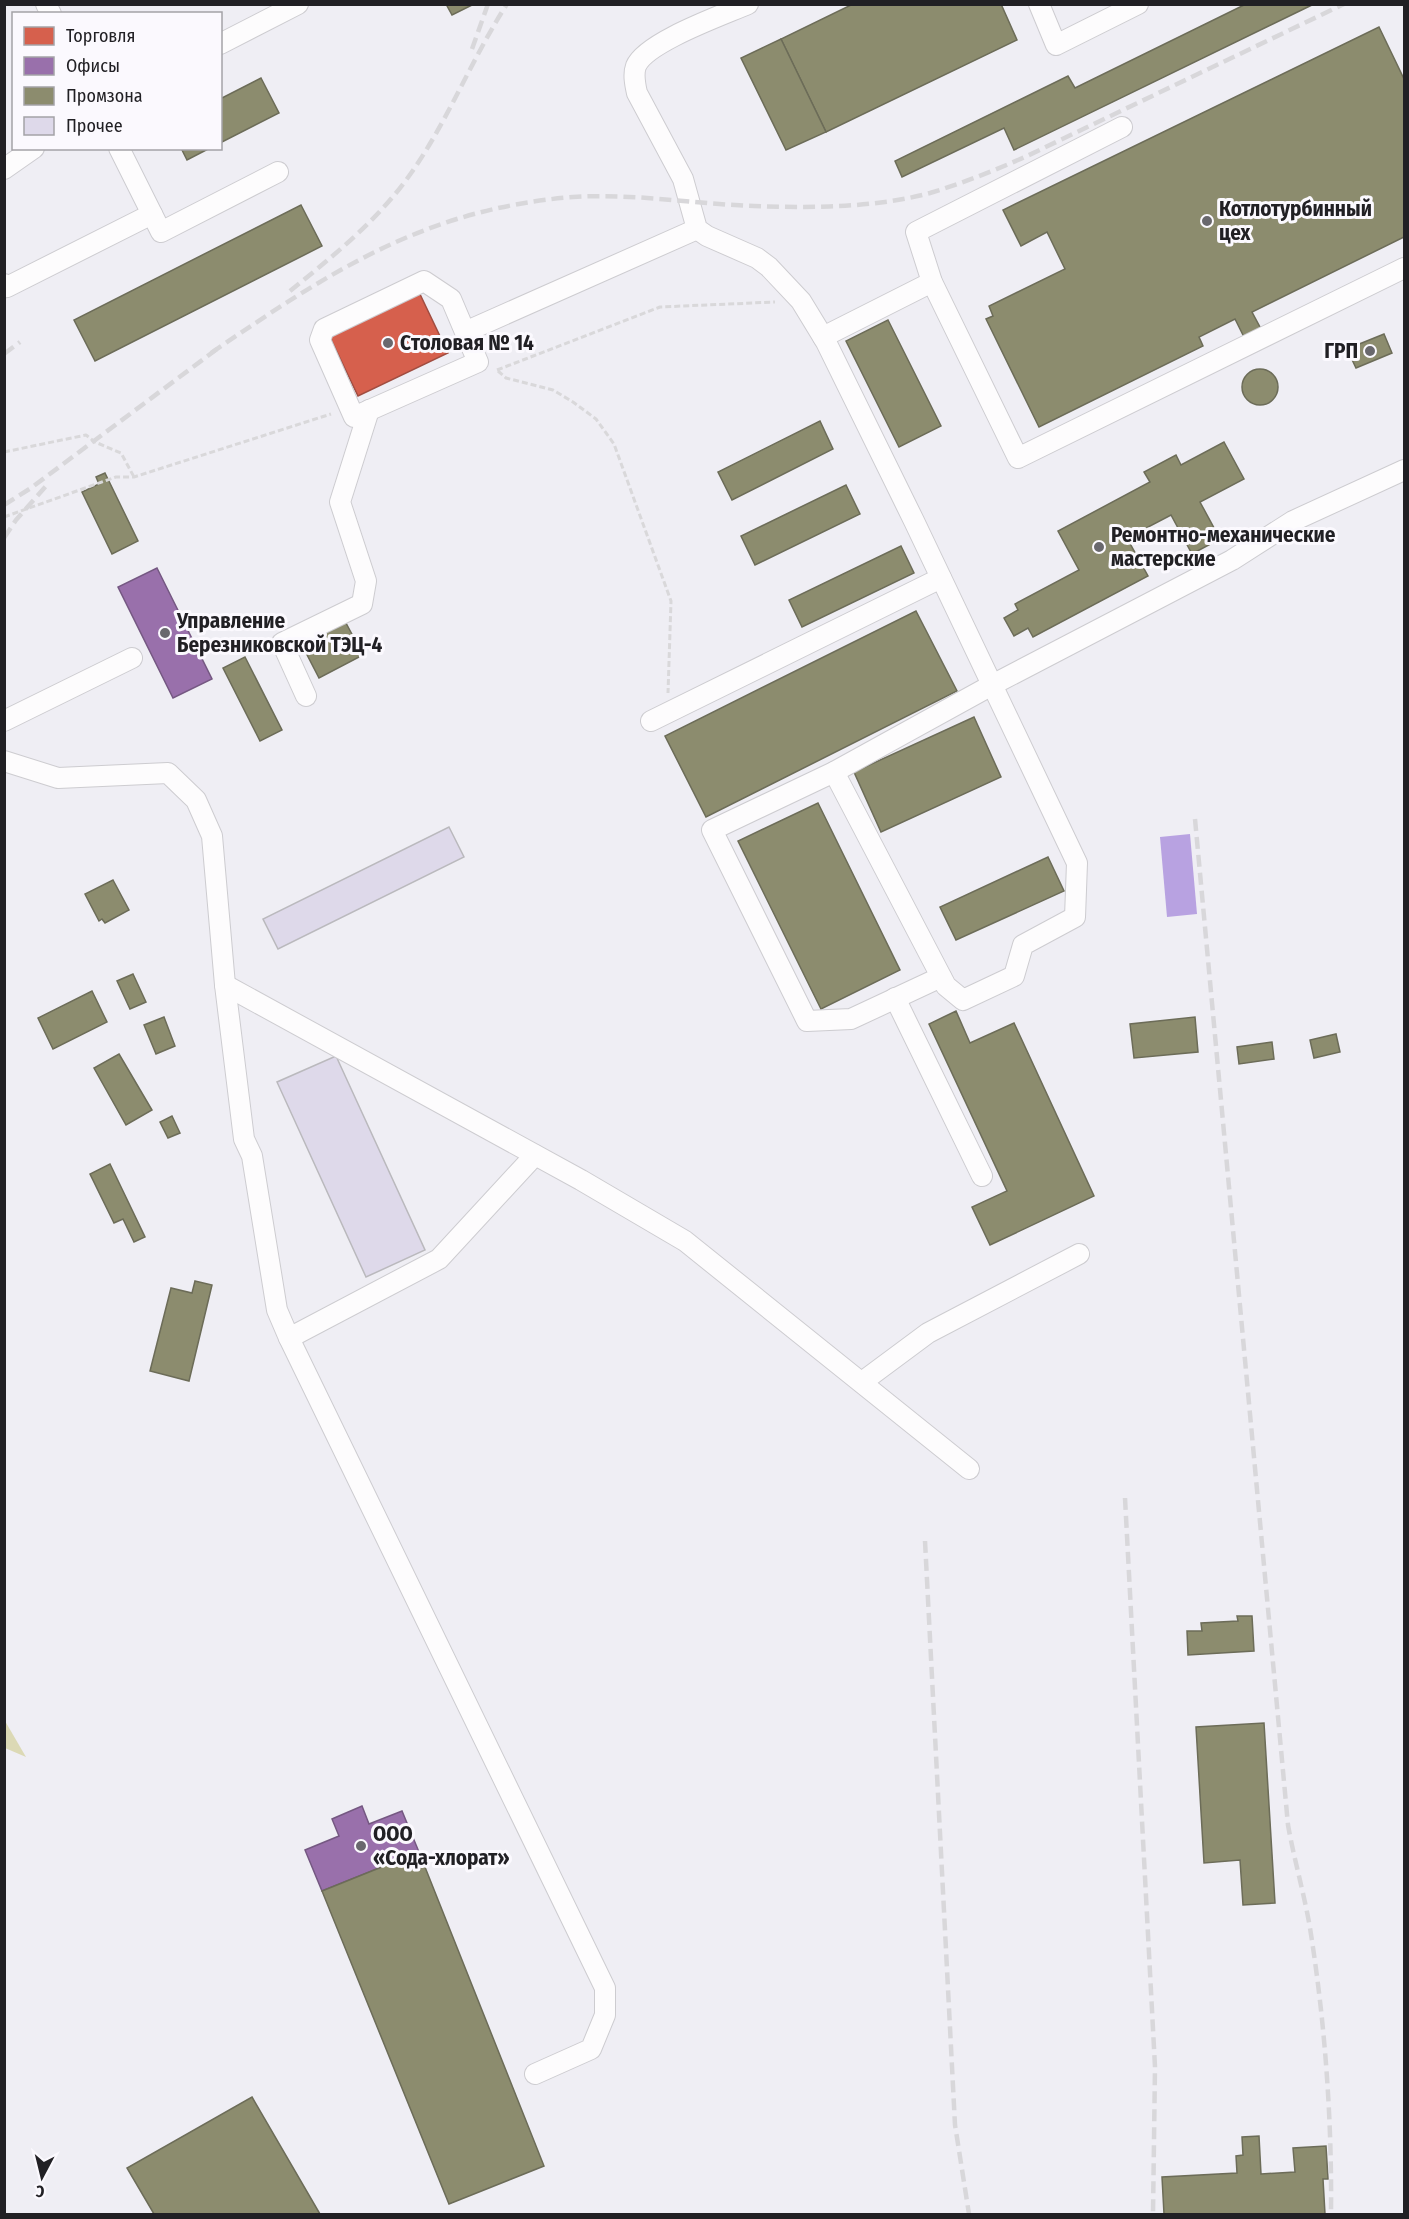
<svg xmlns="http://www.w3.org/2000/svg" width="1409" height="2219" font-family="'Fira Sans Condensed',sans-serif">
<rect width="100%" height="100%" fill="#efeef4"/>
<polygon fill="#dcd9b5" points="5,1721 26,1757 5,1748"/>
<polygon fill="#b8a2e1" points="1190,834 1197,914 1167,917 1160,837"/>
<polygon fill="#d6604d" stroke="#a04d41" stroke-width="1.5" points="418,290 448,353 358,396 328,333"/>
<g fill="#9970ab" stroke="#755882" stroke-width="1.5">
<polygon points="157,568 212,679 173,698 118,587"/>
<polygon points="362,1806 369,1824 402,1811 419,1852 322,1891 305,1850 339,1836 332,1819"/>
</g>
<g fill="#8c8c6e" stroke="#6c6c58" stroke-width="1.5">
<polygon points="446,4 474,4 452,15"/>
<polygon points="853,4 1001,4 1017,40 826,132 781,39"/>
<polygon points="1246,4 1314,4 1014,150 1004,128 902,177 895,161 1068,76 1075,88"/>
<polygon points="1379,27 1404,79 1404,237 1252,312 1261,329 1244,337 1235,319 1199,337 1203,346 1039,427 986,319 993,316 989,306 1065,269 1047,232 1021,246 1003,210"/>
<polygon points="781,39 826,132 786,150 741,58"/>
<polygon points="261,78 279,113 220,143 220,99"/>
<polygon points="181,148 210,148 187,160"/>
<polygon points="301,205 322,246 95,361 74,320"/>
<polygon points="888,320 941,426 899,447 846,341"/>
<polygon points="1384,334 1392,353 1356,368 1347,349"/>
<circle cx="1260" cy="387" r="18"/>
<polygon points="820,421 833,449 732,500 718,472"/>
<polygon points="1224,442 1244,479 1200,502 1220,539 1192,554 1171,515 1127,538 1148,576 1033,637 1028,628 1014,636 1004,618 1018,610 1015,604 1079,570 1058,531 1150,482 1144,472 1176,455 1181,465"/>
<polygon points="105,473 138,541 112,554 82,492 99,484 96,477"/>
<polygon points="846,485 860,514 755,565 741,536"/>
<polygon points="901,546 914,573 802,627 789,600"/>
<polygon points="916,611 957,691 706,817 665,736"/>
<polygon points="346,623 363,655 319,678 302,645"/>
<polygon points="245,657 282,730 260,741 223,668"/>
<polygon points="974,717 1001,777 881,832 854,772"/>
<polygon points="818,803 900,970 821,1009 738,841"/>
<polygon points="1048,857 1064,891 956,940 940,907"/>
<polygon points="113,880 129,910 105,923 102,919 99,921 85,894"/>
<polygon points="133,974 146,1002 130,1009 117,981"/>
<polygon points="92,991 107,1022 53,1049 38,1018"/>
<polygon points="956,1011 970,1043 1014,1023 1094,1196 990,1245 972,1207 1007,1191 929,1024"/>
<polygon points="164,1017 175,1046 156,1054 144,1025"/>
<polygon points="1195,1017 1198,1052 1134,1058 1130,1024"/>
<polygon points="1336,1034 1340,1052 1314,1058 1310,1040"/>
<polygon points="1272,1042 1274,1059 1239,1064 1237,1047"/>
<polygon points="119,1054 152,1110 126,1125 94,1068"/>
<polygon points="172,1116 180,1133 168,1138 160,1122"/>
<polygon points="110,1164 145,1237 134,1242 123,1219 114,1223 90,1174"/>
<polygon points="195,1281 212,1285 189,1381 150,1371 171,1288 192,1293"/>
<polygon points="1237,1616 1252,1616 1254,1651 1188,1655 1187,1631 1202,1631 1201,1623 1238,1621"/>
<polygon points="1264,1723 1275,1903 1243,1905 1240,1860 1204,1863 1196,1727"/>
<polygon points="419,1852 544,2166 449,2204 322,1891"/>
<polygon points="252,2097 320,2214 154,2214 127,2168"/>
<polygon points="1259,2136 1261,2174 1295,2172 1293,2148 1326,2146 1328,2179 1323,2179 1325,2214 1164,2214 1162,2177 1237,2173 1236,2156 1243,2155 1242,2137"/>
</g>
<g fill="#ded9ea" stroke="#bab9bd" stroke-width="1.5">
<polygon points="449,827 464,857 278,949 263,919"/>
<polygon points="336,1056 425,1250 366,1277 277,1082"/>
</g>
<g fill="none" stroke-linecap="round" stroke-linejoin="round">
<g stroke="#cdccd0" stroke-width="22">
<g id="minor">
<polyline points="46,4 51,14"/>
<path d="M748,4C723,15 646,42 636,66C633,74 635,84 637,93L683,179L697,229L707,236L757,258L769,267L801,301L826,342L914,521L1077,863L1075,917L1023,945L1014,976L963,1000L946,986L834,772"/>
<polyline points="1039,4 1056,45 1138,4"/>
<polyline points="220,44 298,4"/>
<polyline points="1122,127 916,232 932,282 1018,458 1404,268"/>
<polyline points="119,148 161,232 278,172"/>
<polyline points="4,169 34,148"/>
<polyline points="4,284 7,287 152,214"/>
<polyline points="465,332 451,299 424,281 324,329 320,340 354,417 478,362 465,332 697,229"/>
<polyline points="823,337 932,282"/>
<polyline points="306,696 282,643 362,604 366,581 340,502 369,410"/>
<polyline points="4,721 132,658"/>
<polyline points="651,721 941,578"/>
<polyline points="4,761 58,778 168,773 196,800 212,836 225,985 244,1139 252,1156 277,1310 289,1338 439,1259 535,1155"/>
<polyline points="941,977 851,1019 807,1021 712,830 834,772 992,685 1232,560 1293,521 1404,470"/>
<polyline points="225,985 581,1180 685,1241 969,1469"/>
<polyline points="895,998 982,1176"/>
<polyline points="289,1338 605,1988 605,2015 591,2049 535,2074"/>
<polyline points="862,1382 928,1333 1079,1254"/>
</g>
</g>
<g stroke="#d9d8da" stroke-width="3" stroke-dasharray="6 3" stroke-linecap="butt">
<polyline points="497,370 660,307 775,302"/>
<polyline points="498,371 506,378 553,390 573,402 596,419 614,444 671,601 668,693"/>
<polyline points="4,452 86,435 95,442 121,453 134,477"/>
<polyline points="4,517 116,477 134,477 331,414"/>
</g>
<use href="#minor" stroke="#fdfcfd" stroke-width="20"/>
<g stroke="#d8d7da" stroke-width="4.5" stroke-dasharray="12 6" stroke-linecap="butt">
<polyline points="472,49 488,4"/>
<path d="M290,291C332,257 377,221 409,176C447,123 471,60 507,4"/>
<path d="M211,353C330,272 424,209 573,197C633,193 693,204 754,206C812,208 874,208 930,193C963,183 996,170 1027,156L1344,4"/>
<polyline points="4,354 20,342"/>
<polyline points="4,505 31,488 217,349"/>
<polyline points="4,538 16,520 46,486"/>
<path d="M1195,819L1288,1825C1294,1859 1304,1893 1310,1928C1325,2022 1332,2119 1331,2214"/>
<polyline points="1125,1498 1155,2067 1153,2214"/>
<polyline points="925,1541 955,2125 969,2214"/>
</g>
</g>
<g fill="#69686d" stroke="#fbf9fe" stroke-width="2">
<circle cx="1207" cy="221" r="6"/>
<circle cx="388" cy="343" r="6"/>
<circle cx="1370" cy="351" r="6"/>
<circle cx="1099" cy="547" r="6"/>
<circle cx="165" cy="633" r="6"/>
<circle cx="361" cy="1846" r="6"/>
</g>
<g text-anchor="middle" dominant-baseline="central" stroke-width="6" stroke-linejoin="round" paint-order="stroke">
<g font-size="21" font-weight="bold" fill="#212024" stroke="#fbf9fe" text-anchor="start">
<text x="1219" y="209">Котлотурбинный<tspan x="1219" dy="24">цех</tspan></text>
<text x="400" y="343">Cтоловая № 14</text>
<text x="1358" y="351" text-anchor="end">ГРП</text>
<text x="1111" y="535">Ремонтно-механические<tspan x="1111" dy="24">мастерские</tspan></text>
<text x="177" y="621">Управление<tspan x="177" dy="24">Березниковской ТЭЦ-4</tspan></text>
<text x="373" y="1834">ООО<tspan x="373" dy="24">«Сода-хлорат»</tspan></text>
</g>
</g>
<rect width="1409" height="2219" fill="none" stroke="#212024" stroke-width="12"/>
<rect x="12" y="12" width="210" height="138" fill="#fbf9fe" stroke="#a4a2a7" stroke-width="1.5"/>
<rect x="24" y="27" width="30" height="18" fill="#d6604d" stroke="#a4a2a7" stroke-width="1.5"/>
<text x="66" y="42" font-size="18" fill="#212024">Торговля</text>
<rect x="24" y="57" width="30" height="18" fill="#9970ab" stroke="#a4a2a7" stroke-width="1.5"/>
<text x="66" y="72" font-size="18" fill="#212024">Офисы</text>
<rect x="24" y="87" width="30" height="18" fill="#8c8c6e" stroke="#a4a2a7" stroke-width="1.5"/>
<text x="66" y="102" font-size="18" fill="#212024">Промзона</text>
<rect x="24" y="117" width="30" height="18" fill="#ded9ea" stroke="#a4a2a7" stroke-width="1.5"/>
<text x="66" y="132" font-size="18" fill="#212024">Прочее</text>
<g transform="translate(42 2177) rotate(187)" stroke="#fbf9fe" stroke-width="4.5" paint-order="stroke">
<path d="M0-4.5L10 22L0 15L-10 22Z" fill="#212024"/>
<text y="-9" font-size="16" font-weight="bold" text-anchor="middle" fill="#212024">С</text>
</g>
</svg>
